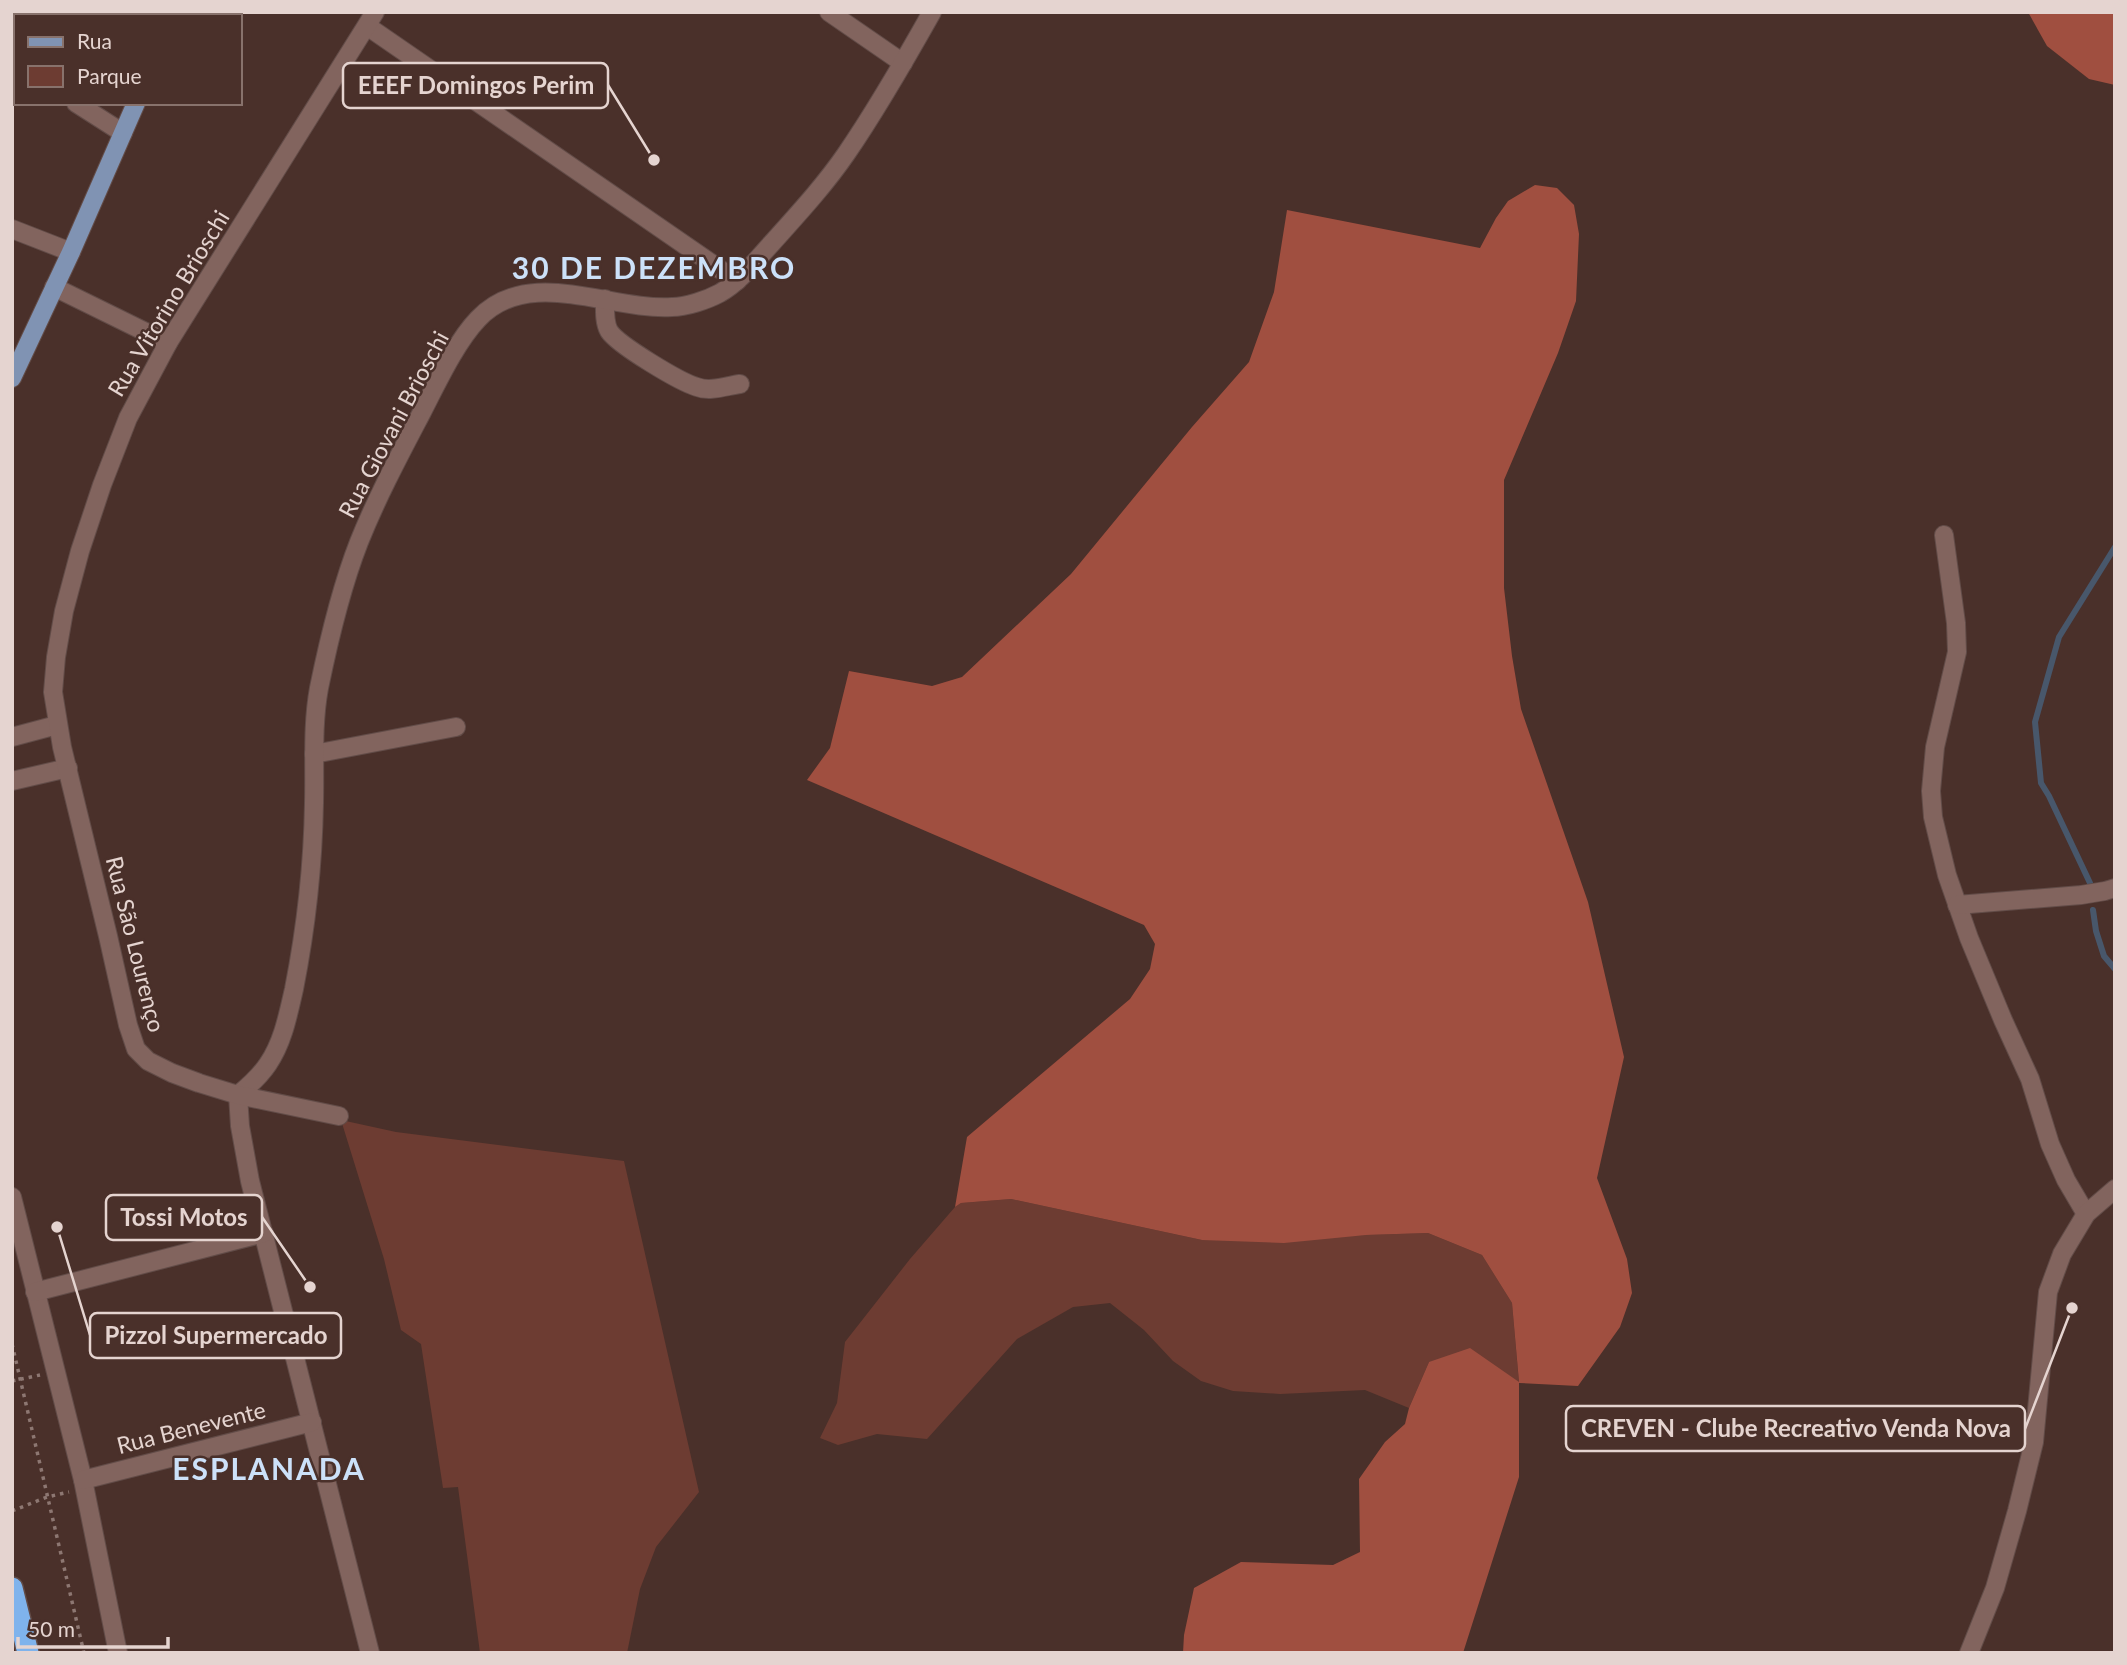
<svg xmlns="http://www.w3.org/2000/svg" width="2127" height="1665" font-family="Lato,sans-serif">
<rect width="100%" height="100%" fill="#4a302a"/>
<g fill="#6d3c32">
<polygon points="341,1120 396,1132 624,1161 699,1492 656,1547 640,1589 627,1653 480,1653 458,1487 443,1488 421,1344 401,1330 384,1259"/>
<polygon points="1011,1199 1202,1240 1428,1233 1482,1255 1512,1303 1519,1383 1429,1362 1409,1408 1365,1390 1280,1394 1233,1391 1201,1381 1173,1361 1144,1330 1110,1303 1073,1307 1017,1339 927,1439 877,1434 838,1445 820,1438 837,1403 845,1342 910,1259 955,1207 961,1203"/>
</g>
<g fill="#a04f40">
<polygon points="2028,12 2115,12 2115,85 2089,79 2047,46"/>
<polygon points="1535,185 1557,188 1574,205 1579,234 1576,301 1558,353 1504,480 1504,588 1512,656 1521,709 1588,902 1624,1057 1597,1178 1627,1259 1632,1293 1620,1327 1578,1386 1519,1383 1519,1477 1463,1653 1183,1653 1184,1635 1194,1588 1241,1562 1333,1565 1360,1552 1359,1479 1385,1442 1405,1424 1409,1408 1429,1362 1470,1348 1519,1382 1512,1303 1482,1255 1428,1233 1366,1235 1284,1243 1202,1240 1011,1199 961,1203 955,1207 967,1137 1130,999 1150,969 1155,944 1144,925 807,780 830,748 849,671 932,686 962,677 1071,574 1192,427 1249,362 1274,292 1287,210 1480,248 1496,218 1508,201"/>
</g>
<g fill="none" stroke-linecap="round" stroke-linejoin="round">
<g stroke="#48576b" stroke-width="6">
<polyline points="2090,883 2049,796 2041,783 2035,722 2059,637 2115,547"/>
<polyline points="2093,910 2096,931 2104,956 2115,969"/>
</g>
<g stroke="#624c48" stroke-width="20">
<g id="minor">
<polyline points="829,12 903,63"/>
<polyline points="367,26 737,281"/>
<polyline points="12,62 16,65"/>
<polyline points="76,103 123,133"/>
<polyline points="12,229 71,252"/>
<polyline points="54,287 168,343"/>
<path d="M605,299C605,309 604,322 609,331C618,345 680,382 697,387C710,392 726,386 740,384"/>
<polyline points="1944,535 1956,623 1957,652 1935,747 1931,791 1933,817 1947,875 1969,938 2003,1020 2030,1079 2050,1144 2066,1180 2086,1214"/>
<polyline points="12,737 57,725"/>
<polyline points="314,754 456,727"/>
<polyline points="12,781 68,768"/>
<polyline points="1957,905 2081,895 2105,891 2115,888"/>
<path d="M238,1095C249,1086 260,1076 268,1064C283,1042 288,1015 294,989C306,928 313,866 314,803C315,764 312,726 319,688C329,639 341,588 359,542C377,497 400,454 422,412C437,383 456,342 478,319C529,265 610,311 672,307C686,307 707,300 720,293C741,281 756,260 772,243C797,215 824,186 846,154C877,109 905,60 932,12"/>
<polyline points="238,1095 240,1126 250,1181 370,1653"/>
<polyline points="339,1116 238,1095 199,1083 172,1073 148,1061 136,1049 128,1025 108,936 62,747 53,692 56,657 64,611 80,551 102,485 128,418 168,343 375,12"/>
<polyline points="12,1197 83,1480 118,1653"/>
<polyline points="35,1292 264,1233"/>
<polyline points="83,1480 312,1422"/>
<polyline points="1969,1653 1995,1588 2017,1511 2034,1442 2048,1292 2062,1254 2086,1214 2115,1189"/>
</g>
</g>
<g stroke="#624c48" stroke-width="20">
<g id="major">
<polyline points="174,16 175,12"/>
<polyline points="12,378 71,252 136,103"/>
</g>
</g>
<g stroke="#624c48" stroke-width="24">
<polyline id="highway" points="12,1588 28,1653"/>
</g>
<g stroke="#8d7772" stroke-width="3.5" stroke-dasharray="3.5 5" stroke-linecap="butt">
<polyline points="12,1344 84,1653"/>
<polyline points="12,1381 40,1375"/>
<polyline points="12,1511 47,1497 69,1492"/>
</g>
<use href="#minor" stroke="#82645e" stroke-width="18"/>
<use href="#major" stroke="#8093b3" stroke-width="18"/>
<use href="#highway" stroke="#7fb3ec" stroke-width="21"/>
</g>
<g text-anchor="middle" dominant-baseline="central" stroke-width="5" stroke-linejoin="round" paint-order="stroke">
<g font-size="23" fill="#e5d4d0" stroke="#4a302a">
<text transform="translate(168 303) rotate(-59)">Rua Vitorino Brioschi</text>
<text transform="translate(393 424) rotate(-62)">Rua Giovani Brioschi</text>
<text transform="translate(136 944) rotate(76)">Rua São Lourenço</text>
<text transform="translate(191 1427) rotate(-14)">Rua Benevente</text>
</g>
<g font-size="30" font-weight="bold" letter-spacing="2" fill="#cce1f9" stroke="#4a302a">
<text x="654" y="267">30 DE DEZEMBRO</text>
<text x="269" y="1468">ESPLANADA</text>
</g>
</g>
<path fill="none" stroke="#e5d4d0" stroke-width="2.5" d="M654 160L608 85M310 1287L262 1217M57 1227L90 1335M2072 1308L2025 1429"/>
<g fill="#e5d4d0" stroke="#4a302a" stroke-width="2.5">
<circle cx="654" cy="160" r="7"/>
<circle cx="310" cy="1287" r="7"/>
<circle cx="57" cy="1227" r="7"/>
<circle cx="2072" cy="1308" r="7"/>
</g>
<g fill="#4a302a" stroke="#e5d4d0" stroke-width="2.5">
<rect x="343" y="63" width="265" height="45" rx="7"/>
<rect x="106" y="1195" width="156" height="45" rx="7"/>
<rect x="90" y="1313" width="251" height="45" rx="7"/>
<rect x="1566" y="1406" width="459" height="45" rx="7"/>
</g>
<g font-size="24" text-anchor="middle" font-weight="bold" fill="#e5d4d0">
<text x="476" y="94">EEEF Domingos Perim</text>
<text x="184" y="1226">Tossi Motos</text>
<text x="216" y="1344">Pizzol Supermercado</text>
<text x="1796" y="1437">CREVEN - Clube Recreativo Venda Nova</text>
</g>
<rect width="2127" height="1665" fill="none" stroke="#e5d4d0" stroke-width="28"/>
<rect x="14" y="14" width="228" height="91" fill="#4a302a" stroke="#88726c" stroke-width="2"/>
<rect x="28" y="37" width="35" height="10" fill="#8093b3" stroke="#88726c" stroke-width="2"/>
<text x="77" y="49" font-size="21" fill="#e5d4d0">Rua</text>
<rect x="28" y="66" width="35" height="21" fill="#6d3c32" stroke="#88726c" stroke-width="2"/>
<text x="77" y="84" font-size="21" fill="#e5d4d0">Parque</text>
<path d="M18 1637v10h150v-10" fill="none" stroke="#e5d4d0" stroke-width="3.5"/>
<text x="28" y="1637" font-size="21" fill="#e5d4d0" stroke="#4a302a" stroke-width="5" paint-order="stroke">50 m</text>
</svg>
